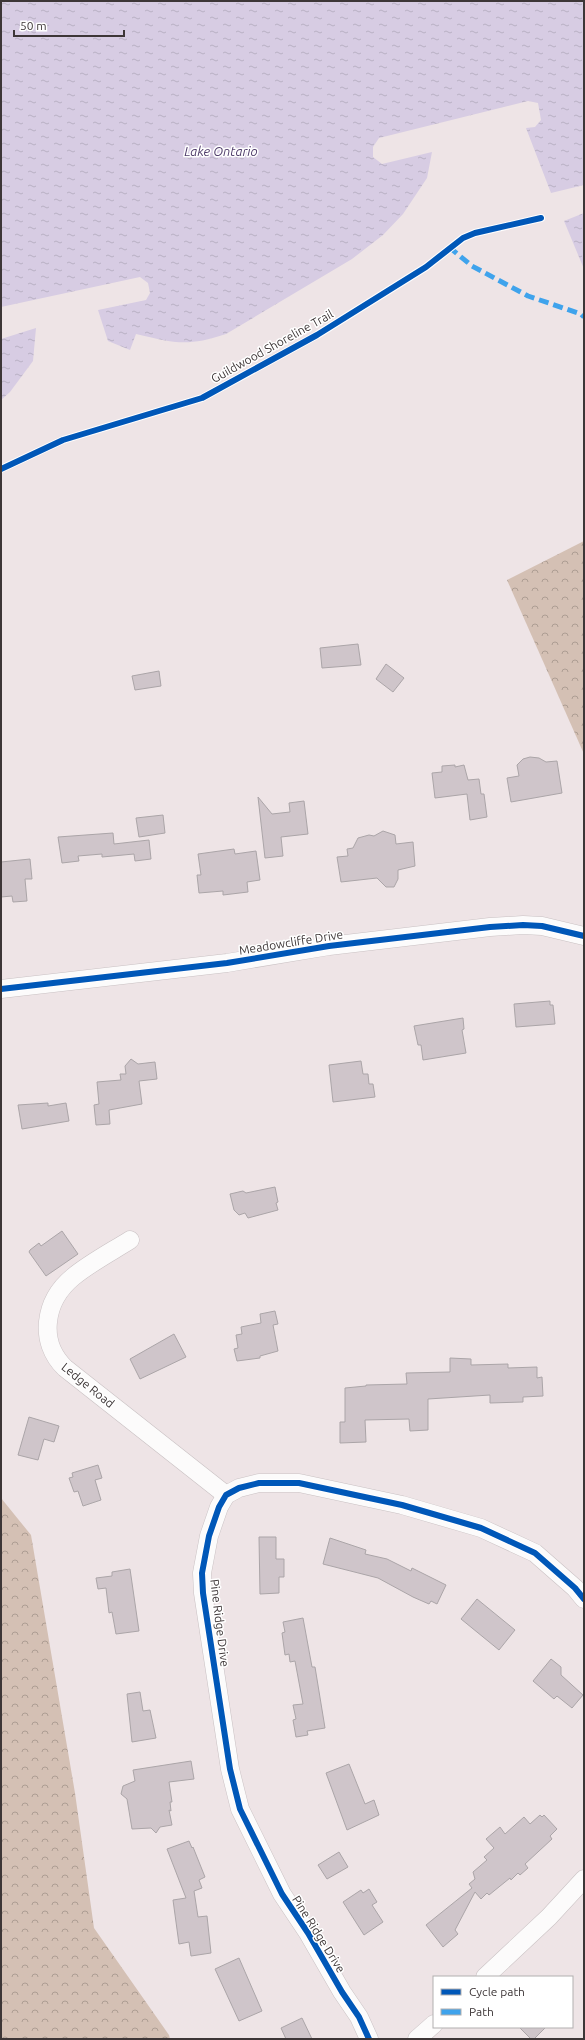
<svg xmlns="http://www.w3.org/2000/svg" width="585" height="2040" font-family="Ubuntu,sans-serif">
<defs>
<pattern id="forest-crowns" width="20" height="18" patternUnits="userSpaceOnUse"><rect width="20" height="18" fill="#d4c0b4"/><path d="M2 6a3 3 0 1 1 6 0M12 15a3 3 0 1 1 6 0" fill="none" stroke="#ad9d93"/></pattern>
<pattern id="water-ripples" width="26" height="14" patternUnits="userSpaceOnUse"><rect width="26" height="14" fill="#d7cce3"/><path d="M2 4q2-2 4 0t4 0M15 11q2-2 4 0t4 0" fill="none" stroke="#b9b0c3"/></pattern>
</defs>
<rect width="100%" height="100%" fill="#eee4e6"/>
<g fill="url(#forest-crowns)">
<polygon points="584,541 584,754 507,580"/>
<polygon points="1,1498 31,1535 75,1793 94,1928 169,2035 170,2039 1,2039"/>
</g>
<g fill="url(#water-ripples)">
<path d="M1,1H584V185L551,193L526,128L535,127L541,120L538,103L528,101L379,138L373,147V157L382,164L432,152L427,178L403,214L383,235L352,259L226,334C187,347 174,343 136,334L130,350L108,341L98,310L146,300L150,293L148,283L140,277L1,307Z"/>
<polygon points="584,213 584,269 564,221"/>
<polygon points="36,328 33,361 10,392 1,400 1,339"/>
</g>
<g fill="#cfc5ca" stroke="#aba5a8">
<polygon points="358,644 361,665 322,668 320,648"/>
<polygon points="386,664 404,678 393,692 376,679"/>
<polygon points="159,671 161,686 135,690 132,676"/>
<polygon points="530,757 539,758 546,762 557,761 562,793 511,802 507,778 519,776 517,765 523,759"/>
<polygon points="455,765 455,767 464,765 468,780 479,779 481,794 484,794 487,817 470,820 467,794 435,798 432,773 442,772 442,766"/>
<polygon points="258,797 272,814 290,812 289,803 304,801 308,834 281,837 283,856 265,858"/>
<polygon points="163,815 165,833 139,837 136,818"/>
<polygon points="383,831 395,835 396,844 413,842 415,866 398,870 398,879 394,887 386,887 377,878 341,882 337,857 348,856 347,849 353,848 358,838 369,835 374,836"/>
<polygon points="113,833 114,844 149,840 151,859 135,861 134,854 102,857 102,854 78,856 79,861 62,863 58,837"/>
<polygon points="234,849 235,854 256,851 260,880 247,882 248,892 223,895 223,891 199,893 197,875 201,875 198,854"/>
<polygon points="30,859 32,879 25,879 27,901 13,902 12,896 1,897 1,862"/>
<polygon points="550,1001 550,1005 553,1005 555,1024 516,1027 514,1004"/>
<polygon points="463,1018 464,1029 462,1030 466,1053 423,1060 421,1045 418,1045 414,1026"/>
<polygon points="131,1059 138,1064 155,1062 157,1079 139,1081 142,1104 109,1110 110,1124 96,1125 94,1105 99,1104 97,1082 121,1080 120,1074 126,1074 125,1066"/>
<polygon points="361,1061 363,1074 368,1074 369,1084 373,1084 375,1097 333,1102 329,1065"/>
<polygon points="48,1103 48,1106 66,1103 69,1121 22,1129 18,1105"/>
<polygon points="275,1187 278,1202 276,1203 278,1210 248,1218 245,1213 239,1215 234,1210 230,1194 243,1191 246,1193"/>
<polygon points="62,1231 78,1254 46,1276 29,1252 30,1250 39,1243 41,1246"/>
<polygon points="275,1311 278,1324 273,1325 278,1351 260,1356 260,1358 237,1361 234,1349 238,1348 236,1335 242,1334 241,1327 261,1323 260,1314"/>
<polygon points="174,1334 186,1357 140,1379 130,1359"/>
<polygon points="450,1358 471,1359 471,1365 508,1364 508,1368 537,1367 537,1378 542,1377 543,1396 523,1397 523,1402 490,1403 490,1395 428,1399 428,1430 410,1431 409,1419 365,1420 366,1442 340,1443 340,1422 345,1422 345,1388 366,1386 366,1385 407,1384 406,1373 450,1372"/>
<polygon points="29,1417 59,1426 54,1442 44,1439 38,1460 18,1455"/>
<polygon points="98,1465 102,1478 95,1480 101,1500 83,1506 78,1491 74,1492 69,1478 73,1477 72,1473"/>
<polygon points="259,1537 276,1537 276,1559 284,1559 284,1577 279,1577 279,1593 260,1594"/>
<polygon points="330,1538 366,1550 365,1554 387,1559 411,1571 412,1568 446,1585 437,1604 431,1601 429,1604 413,1597 378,1578 323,1564"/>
<polygon points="130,1569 139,1631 116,1634 112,1612 109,1613 106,1588 98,1589 96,1578 112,1576 112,1572"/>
<polygon points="477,1599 515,1630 499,1650 461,1619"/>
<polygon points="303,1618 312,1667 315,1667 325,1728 307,1731 308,1735 296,1737 293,1720 296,1719 293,1705 303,1704 295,1661 290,1662 289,1654 285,1655 282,1633 285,1632 283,1622"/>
<polygon points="551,1659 561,1667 561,1675 583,1695 572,1708 557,1696 554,1699 533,1681"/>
<polygon points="140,1692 143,1711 150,1710 156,1738 132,1742 127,1694"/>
<polygon points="191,1761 194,1779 169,1782 172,1802 170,1802 171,1811 169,1810 172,1825 160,1827 156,1833 151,1828 132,1829 127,1799 121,1794 123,1786 135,1781 133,1770"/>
<polygon points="349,1764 365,1804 374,1800 379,1815 347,1830 326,1773"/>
<polygon points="540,1815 542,1817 544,1815 557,1829 550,1836 552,1839 525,1864 528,1868 520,1875 518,1873 511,1880 510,1878 489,1895 487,1893 481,1899 475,1892 455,1930 458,1934 443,1947 426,1925 472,1888 469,1884 475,1879 473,1872 487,1860 484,1857 494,1848 486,1839 500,1827 505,1834 524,1817 530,1824"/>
<polygon points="189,1841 192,1848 193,1847 205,1877 199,1880 202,1888 194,1891 198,1917 207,1916 211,1953 191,1956 189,1942 179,1944 173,1900 186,1898 167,1849"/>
<polygon points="339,1852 348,1867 327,1879 318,1865"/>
<polygon points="369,1889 377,1902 372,1905 383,1922 364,1935 343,1902 361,1890 363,1893"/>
<polygon points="239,1958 262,2011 239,2021 215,1969"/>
<polygon points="302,2018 312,2039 286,2039 281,2028"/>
<polygon points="519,2027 546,2027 534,2039 531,2039"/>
</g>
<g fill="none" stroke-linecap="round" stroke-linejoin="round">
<g stroke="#c9c1c3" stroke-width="19">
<g id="minor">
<polyline points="1,989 227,963 329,946 490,927 523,925 542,926 584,936"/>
<path d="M130,1240C111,1252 90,1263 73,1277C44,1301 38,1342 65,1368L226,1495"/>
<polyline points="485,1977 549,1917 584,1879"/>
<polyline points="369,2039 359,2017 342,1992 308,1933 282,1894 240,1809 230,1769 203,1593 202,1573 209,1536 219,1507 226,1495 239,1488 259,1483 299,1483 402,1505 481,1528 535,1553 575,1588 584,1599"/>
<polyline points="417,2039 434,2024"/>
</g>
</g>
<use href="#minor" stroke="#fcfbfb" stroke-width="18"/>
<polyline stroke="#3fa3ec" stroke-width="5" stroke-dasharray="10 5" stroke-linecap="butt" points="449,247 472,266 528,296 581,314 584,317"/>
<g stroke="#fff" stroke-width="8">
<g id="cycleway">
<polyline points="1,469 63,440 202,398 317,335 426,267 463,238 475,233 541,218"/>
<polyline points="1,989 227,963 329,946 490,927 523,925 542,926 584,936"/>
<polyline points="369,2039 359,2017 342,1992 308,1933 282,1894 240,1809 230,1769 203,1593 202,1573 209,1536 219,1507 226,1495 239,1488 259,1483 299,1483 402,1505 481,1528 535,1553 575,1588 584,1599"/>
</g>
</g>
<use href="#cycleway" stroke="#0057b8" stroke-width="6"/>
</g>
<g text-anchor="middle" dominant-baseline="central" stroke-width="3" stroke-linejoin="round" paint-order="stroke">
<g font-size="12" fill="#3d3637" stroke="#fff">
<text transform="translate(272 346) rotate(-29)">Guildwood Shoreline Trail</text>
<text transform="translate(291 942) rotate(-9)">Meadowcliffe Drive</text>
<text transform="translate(88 1385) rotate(39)">Ledge Road</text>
<text transform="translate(220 1623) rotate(83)">Pine Ridge Drive</text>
<text transform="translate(319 1934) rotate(58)">Pine Ridge Drive</text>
</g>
<g font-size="13" font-style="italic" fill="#4f3c6a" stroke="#fff">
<text x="221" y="151">Lake Ontario</text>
</g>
</g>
<rect width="585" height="2040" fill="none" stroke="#3d3637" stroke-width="4"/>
<rect x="433" y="1976" width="140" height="52" fill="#ffffff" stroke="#b1afaf"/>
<rect x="441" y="1989" width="20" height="6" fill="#0057b8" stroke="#b1afaf"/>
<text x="469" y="1996" font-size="12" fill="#3d3637">Cycle path</text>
<rect x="441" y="2009" width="20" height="6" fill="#3fa3ec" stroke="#b1afaf"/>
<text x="469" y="2016" font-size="12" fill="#3d3637">Path</text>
<path d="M14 30v6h110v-6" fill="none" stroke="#3d3637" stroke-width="2"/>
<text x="20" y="30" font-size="12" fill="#3d3637" stroke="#ffffff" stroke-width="3" paint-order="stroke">50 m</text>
</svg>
